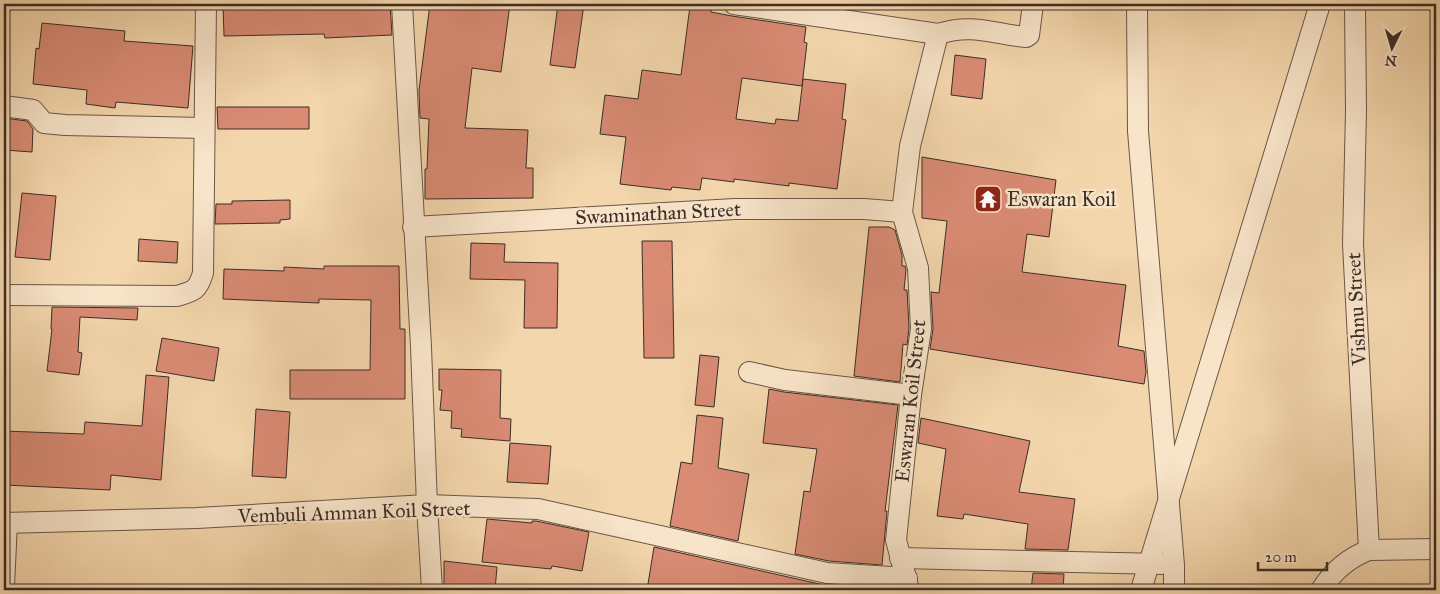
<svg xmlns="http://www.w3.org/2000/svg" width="1440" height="594" font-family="'IM FELL Great Primer',serif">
<rect width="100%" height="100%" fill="#f4d6ac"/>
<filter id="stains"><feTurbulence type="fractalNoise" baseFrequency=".004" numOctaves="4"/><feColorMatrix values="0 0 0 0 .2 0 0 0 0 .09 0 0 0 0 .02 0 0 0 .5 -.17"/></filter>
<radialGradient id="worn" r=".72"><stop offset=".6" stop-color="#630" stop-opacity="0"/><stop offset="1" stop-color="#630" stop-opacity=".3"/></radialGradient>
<g fill="#d98b74" stroke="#3c2d27">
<polygon points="259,4 390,4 392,35 325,38 324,34 224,36 223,5"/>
<polygon points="430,4 510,4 501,72 472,68 465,128 528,130 526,168 533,168 533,198 425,199 425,169 427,169 429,119 420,118 419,90"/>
<polygon points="558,4 584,4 575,68 550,65"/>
<polygon points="690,6 711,9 711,12 732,16 806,27 804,42 807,43 802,86 742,78 736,119 775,124 776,119 798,121 803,79 846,84 842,119 846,120 837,189 789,183 789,186 734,179 734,182 702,178 700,190 672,187 671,190 620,184 626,137 600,134 605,95 638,99 642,70 681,75"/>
<polygon points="42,23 125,31 124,41 193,46 188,108 116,102 115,108 86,104 87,90 33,84 36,48 39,49"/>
<polygon points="955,55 986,59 982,99 951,95"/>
<polygon points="217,107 309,107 309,129 218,129"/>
<polygon points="4,118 27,121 33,129 32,152 4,150"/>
<polygon points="922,157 1056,180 1049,237 1027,234 1022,272 1126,285 1118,346 1144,351 1146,372 1144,384 930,349 933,329 931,292 939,293 947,221 922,218"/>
<polygon points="22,193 56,196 50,260 15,257"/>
<polygon points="290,200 290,219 280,220 280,223 215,224 216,204 232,204 232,201"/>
<polygon points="869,227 889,227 895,230 902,255 902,266 905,266 906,270 904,290 907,290 909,328 907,345 903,344 900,382 854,376"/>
<polygon points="139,239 178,242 177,263 138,261"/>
<polygon points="642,241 672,241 674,358 644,358"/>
<polygon points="471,243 505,244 504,262 558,263 557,328 524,328 525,280 470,279"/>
<polygon points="324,266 399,266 400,329 405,329 405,399 290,399 290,370 370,370 371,300 319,299 319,303 223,299 224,269 284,271 284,267 324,269"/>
<polygon points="52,307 138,308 137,320 80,317 78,352 82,353 79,375 47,371 52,329 51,329"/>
<polygon points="162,338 219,348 214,381 156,371"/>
<polygon points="700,355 719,357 714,407 695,405"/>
<polygon points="439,369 501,370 500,418 511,419 510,441 461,437 462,429 451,428 452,411 440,410 442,390 439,390"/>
<polygon points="146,375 169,377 161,480 111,475 110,490 4,485 4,431 84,434 85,422 142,426"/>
<polygon points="769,389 784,392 898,405 885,511 887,511 882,565 829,561 795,554 804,491 810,492 817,449 763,443"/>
<polygon points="256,409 290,412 286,478 252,476"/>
<polygon points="697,415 723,418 718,468 749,474 738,541 670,526 681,462 692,464"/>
<polygon points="921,418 1030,441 1019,492 1075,499 1068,550 1025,549 1028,524 964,514 963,519 937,516 946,449 918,443"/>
<polygon points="510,443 551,446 548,484 507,482"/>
<polygon points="487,519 532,523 532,521 536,521 589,532 582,571 552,566 551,569 482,562"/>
<polygon points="654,547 824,585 880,588 880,590 647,590"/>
<polygon points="444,561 497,567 495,590 444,590"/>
<polygon points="1033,573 1064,574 1063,590 1031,590"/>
</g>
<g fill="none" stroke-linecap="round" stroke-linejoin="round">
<g stroke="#6a5748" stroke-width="22">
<g id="street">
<polyline points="402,4 421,347 427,505 432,590"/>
<path d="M734,4L938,34C973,23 992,34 1026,37L1029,35L1033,4"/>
<polyline points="1137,4 1138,131 1174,565 1174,590"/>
<polyline points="4,106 33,110 44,123 65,125 204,128"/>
<polyline points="413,227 735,209 864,209 902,212"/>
<path d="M4,295L177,296C194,291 198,290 203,273L206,4"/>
<polyline points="749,372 785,380 911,395"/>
<polyline points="4,523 197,518 427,505 538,509 827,573 907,578"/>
<polyline points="1369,550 1436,549"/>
<polyline points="900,558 1162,564"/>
<polyline points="4,587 7,522"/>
<polyline points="909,590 896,540 911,395 921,329 918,268 902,212 910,146 938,34"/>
<polyline points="1141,590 1320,4"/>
<path d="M1321,590C1333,571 1348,558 1369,550L1353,244L1356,111L1355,4"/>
</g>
</g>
<use href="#street" stroke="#f8e4c9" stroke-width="20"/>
</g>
<defs>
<g id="temple-square" transform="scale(1.4375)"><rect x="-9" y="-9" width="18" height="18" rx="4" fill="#8f2418" stroke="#f8e4c9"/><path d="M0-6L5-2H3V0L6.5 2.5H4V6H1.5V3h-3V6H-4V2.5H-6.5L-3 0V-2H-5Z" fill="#fff"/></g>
</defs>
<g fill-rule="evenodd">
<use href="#temple-square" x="988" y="199"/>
</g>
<g text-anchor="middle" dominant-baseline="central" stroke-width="5" stroke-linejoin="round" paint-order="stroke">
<g font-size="20" fill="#3c2d27" stroke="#f8e4c9" text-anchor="start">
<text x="1007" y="199">Eswaran Koil</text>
</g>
<g font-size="20" fill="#3c2d27" stroke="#f8e4c9">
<text transform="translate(658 213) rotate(-3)">Swaminathan Street</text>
<text transform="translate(1356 309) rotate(-93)">Vishnu Street</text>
<text transform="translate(910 401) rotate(-84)">Eswaran Koil Street</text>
<text transform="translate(354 512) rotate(-2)">Vembuli Amman Koil Street</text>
</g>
</g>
<rect width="1440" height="594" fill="none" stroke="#f4d6ac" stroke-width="20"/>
<rect x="5" y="5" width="1430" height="584" fill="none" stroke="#3c2d27" stroke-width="2.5"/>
<rect x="10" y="10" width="1420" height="574" fill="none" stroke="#3c2d27"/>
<g transform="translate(1392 48) rotate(185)" stroke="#f8e4c9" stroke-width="4" paint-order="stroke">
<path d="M0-4L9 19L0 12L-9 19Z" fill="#3c2d27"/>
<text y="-8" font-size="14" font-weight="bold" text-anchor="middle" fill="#3c2d27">N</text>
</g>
<path d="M1258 562v8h69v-8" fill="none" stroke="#3c2d27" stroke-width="2.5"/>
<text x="1265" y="562" font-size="15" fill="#3c2d27" stroke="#f8e4c9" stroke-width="4" paint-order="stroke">20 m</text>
<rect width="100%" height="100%" filter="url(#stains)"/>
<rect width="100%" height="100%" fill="url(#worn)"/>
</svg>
